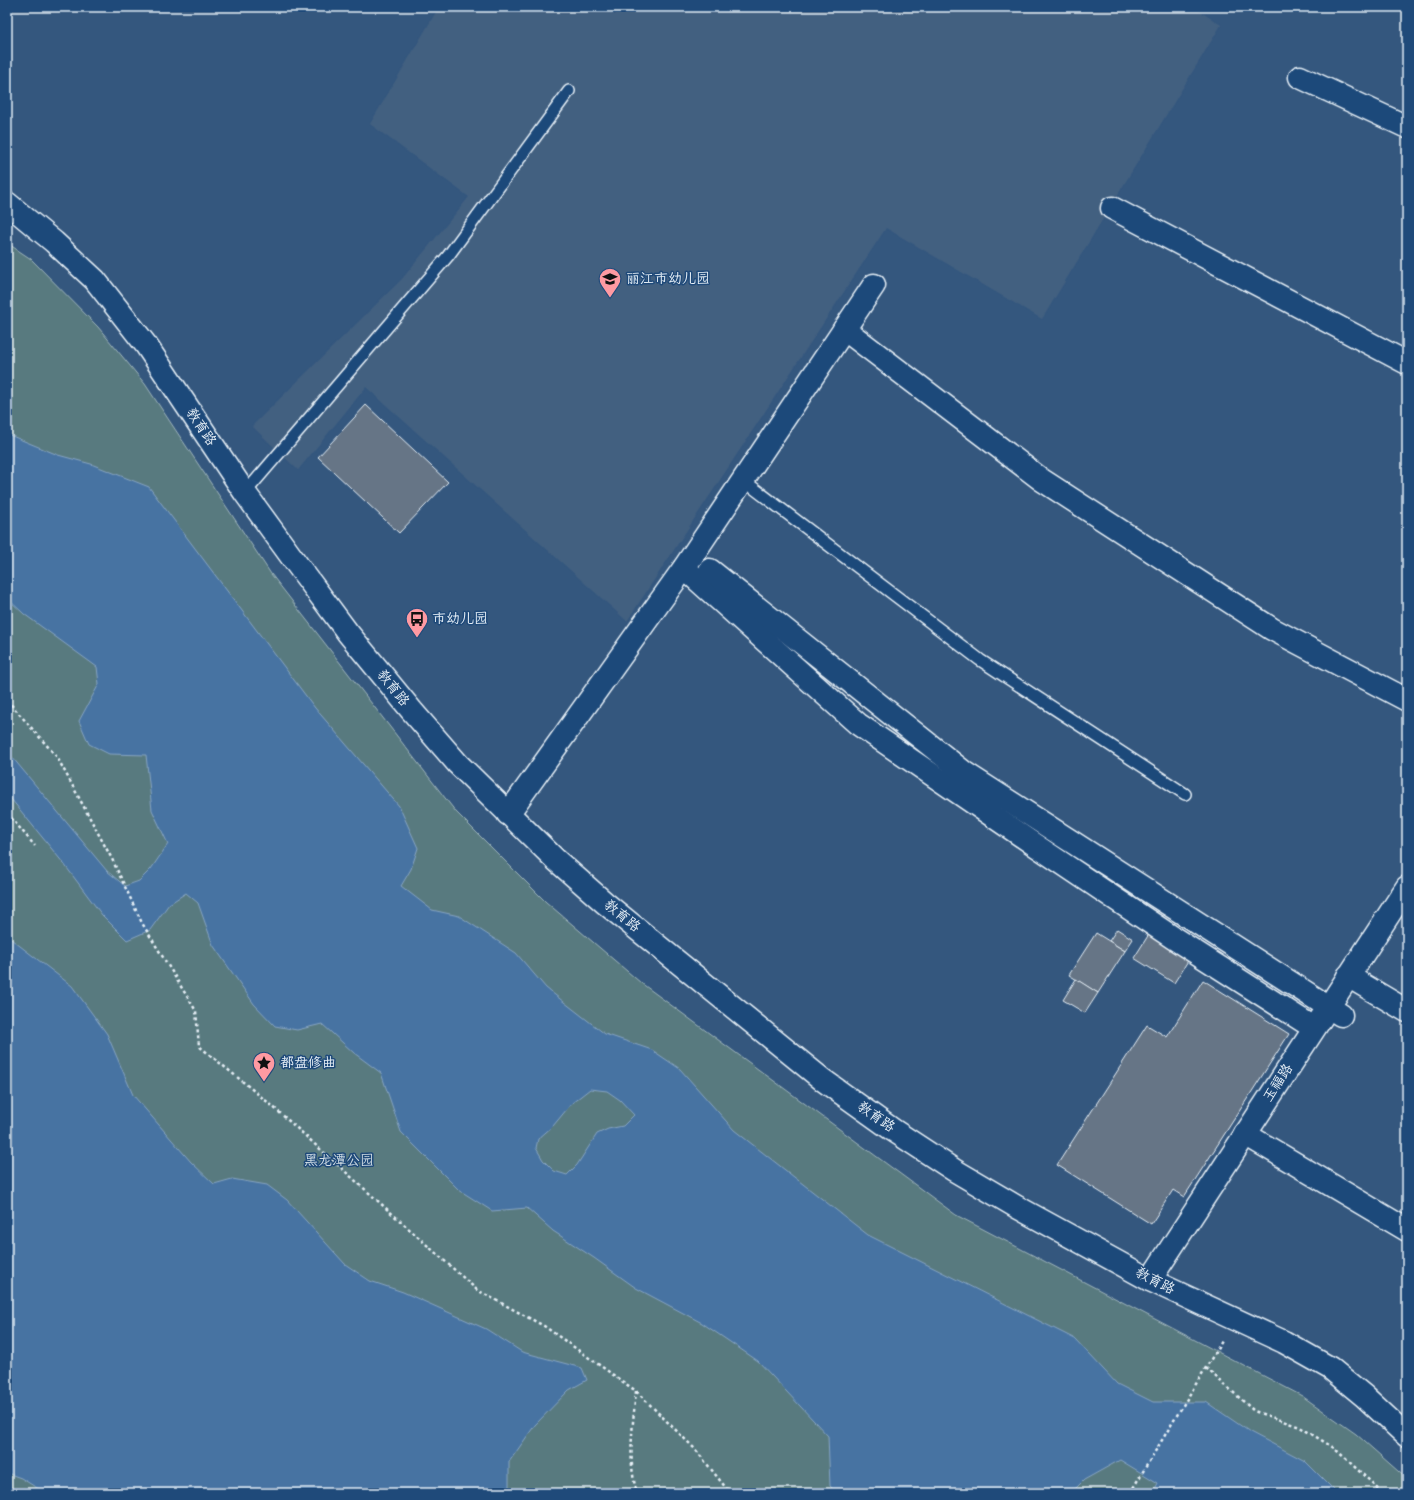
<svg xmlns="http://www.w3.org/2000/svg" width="1414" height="1500" font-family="'Architects Daughter','LXGW WenKai TC',sans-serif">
<rect width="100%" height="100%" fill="#34577e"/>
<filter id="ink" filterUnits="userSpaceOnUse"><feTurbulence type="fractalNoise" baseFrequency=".025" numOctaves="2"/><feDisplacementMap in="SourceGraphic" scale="8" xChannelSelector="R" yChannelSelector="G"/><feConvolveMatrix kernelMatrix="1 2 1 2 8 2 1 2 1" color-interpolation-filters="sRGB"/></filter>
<g filter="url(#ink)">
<polygon fill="#436080" points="439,7 602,7 615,15 620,7 1193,7 1221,25 1042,319 886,228 627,621 366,387 298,470 252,426 402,279 469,197 370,124"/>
<polygon fill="#597a7f" stroke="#a0b6bc" points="7,243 31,259 98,327 145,384 271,574 456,812 546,902 641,983 956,1215 1302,1396 1356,1434 1407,1479 1407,1493 7,1493"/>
<g fill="#4673a2" stroke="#87a5c4" fill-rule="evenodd">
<path d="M7,434L58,455L91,464L149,487L315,708L399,806L418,848L411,869L401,886L432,910L459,916L516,953L546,988L605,1034L652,1050L680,1069L734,1130L868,1235L1075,1339L1117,1384L1153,1402H1206L1250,1432L1305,1461L1337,1493H1153L1158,1483L1120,1460L1084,1480L1071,1493H837L830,1486L828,1436L758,1361L702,1323L636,1288L594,1258L553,1231L527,1208L492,1211L459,1190L401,1132L381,1073L354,1053L322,1024L297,1030L275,1026L254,1004L213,945L198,903L186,893L169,904L150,930L127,940L102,915L64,864L7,794V751L107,871L125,886L139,881L151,869L168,844L152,810L146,755L109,754L89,744L79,721L99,684L97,667L24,614L7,598ZM590,1089L607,1091L620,1100L634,1115L623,1126L608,1129L597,1134L577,1165L567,1175L554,1171L543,1160L536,1148L538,1139L553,1126L572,1103Z"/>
<polygon points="7,936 72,986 107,1034 133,1095 191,1162 214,1184 232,1179 267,1185 287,1200 345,1264 370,1281 403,1292 486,1329 522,1352 582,1368 587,1380 569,1390 535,1425 509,1462 509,1487 513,1493 45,1493 21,1478 7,1473"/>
</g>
<g fill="#667586" stroke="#e8f1f8">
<polygon points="366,405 448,482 399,533 318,457"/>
<polygon points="1117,929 1133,939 1125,951 1109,941"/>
<polygon points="1151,931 1191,956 1174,983 1134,958"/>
<polygon points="1096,933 1125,951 1098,993 1069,975"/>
<polygon points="1076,979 1098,993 1085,1013 1063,1000"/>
<polygon points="1203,980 1289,1034 1184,1197 1173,1190 1151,1224 1057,1165 1147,1025 1167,1037"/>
</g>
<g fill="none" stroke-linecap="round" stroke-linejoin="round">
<g stroke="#e8f1f8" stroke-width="14">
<g id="lane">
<polyline points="743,480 980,660 1185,794"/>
<polyline points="245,493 448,256 569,91"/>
</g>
</g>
<g stroke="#e8f1f8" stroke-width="25">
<g id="street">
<polyline points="1300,77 1407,127"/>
<polyline points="1112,208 1407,363"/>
<polyline points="844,329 1042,480 1272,629 1407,700"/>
<polyline points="684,568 858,724 1038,847 1175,939 1314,1028"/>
<polyline points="710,570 965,773 1341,1015"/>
<polyline points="508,814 684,568 874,285"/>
<polyline points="1348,976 1407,1011"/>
<polyline points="1245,1134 1407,1230"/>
<polyline points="1150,1280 1407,887"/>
</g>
</g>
<g stroke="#e8f1f8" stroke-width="25">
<polyline id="secondary" points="7,203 54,242 95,280 146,345 245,493 296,563 348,633 412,711 458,764 556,860 605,903 823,1080 893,1130 954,1170 1017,1207 1150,1280 1284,1342 1330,1368 1364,1396 1407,1436"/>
</g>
<g stroke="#e8f1f8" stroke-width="2.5" stroke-dasharray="3 3" stroke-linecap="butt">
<polyline points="7,700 57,757 112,859 142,923 196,1011 199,1046 270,1104 477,1290 544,1326 636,1391 695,1449 730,1493"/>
<polyline points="7,813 35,846"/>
<polyline points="1206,1368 1254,1411 1300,1427 1334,1448 1383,1493"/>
<path d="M636,1391C633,1425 627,1460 637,1493"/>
<polyline points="1130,1493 1222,1341"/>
</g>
<use href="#lane" stroke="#1f4a7a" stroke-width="11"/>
<use href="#street" stroke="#1f4a7a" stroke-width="22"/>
<use href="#secondary" stroke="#1f4a7a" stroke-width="22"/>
</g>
</g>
<defs>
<g id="school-pin" transform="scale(1.15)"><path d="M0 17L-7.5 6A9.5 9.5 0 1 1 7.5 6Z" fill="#ff9aa2" stroke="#1f4a7a"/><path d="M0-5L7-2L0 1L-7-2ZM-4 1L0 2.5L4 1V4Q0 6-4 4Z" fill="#111"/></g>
<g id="bus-pin" transform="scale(1.15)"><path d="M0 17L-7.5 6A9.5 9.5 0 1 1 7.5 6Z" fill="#ff9aa2" stroke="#1f4a7a"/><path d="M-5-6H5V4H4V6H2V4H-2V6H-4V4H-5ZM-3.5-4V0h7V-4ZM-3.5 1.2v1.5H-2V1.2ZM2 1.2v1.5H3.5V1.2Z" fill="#111"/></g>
<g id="sight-pin" transform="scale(1.15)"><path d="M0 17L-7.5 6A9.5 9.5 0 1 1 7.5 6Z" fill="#ff9aa2" stroke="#1f4a7a"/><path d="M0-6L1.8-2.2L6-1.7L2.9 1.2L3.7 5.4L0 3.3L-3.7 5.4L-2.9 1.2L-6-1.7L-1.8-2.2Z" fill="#111"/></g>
</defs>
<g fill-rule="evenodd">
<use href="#school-pin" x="610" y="279"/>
<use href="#bus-pin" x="417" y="619"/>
<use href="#sight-pin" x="264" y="1063"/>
</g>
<g text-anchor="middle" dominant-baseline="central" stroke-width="3" stroke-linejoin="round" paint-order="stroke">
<g font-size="14" fill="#e8f1f8" stroke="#1f4a7a" text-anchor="start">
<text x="626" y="279">丽江市幼儿园</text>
<text x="432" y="619">市幼儿园</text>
<text x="280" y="1063">都盘修曲</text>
</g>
<g font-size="14" fill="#e8f1f8" stroke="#1f4a7a">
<text transform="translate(201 427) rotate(56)">教育路</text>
<text transform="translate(393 688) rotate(51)">教育路</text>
<text transform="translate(622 916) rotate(39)">教育路</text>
<text transform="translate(1278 1083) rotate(-57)">玉福路</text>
<text transform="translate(876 1117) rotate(35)">教育路</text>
<text transform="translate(1155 1281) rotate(27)">教育路</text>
</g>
<g font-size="14" fill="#d3dfe6" stroke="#1f4a7a">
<text x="339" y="1161">黑龙潭公园</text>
</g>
</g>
<rect width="1414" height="1500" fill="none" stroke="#1f4a7a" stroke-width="24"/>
<rect x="12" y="12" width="1390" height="1476" fill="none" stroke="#e8f1f8" stroke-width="1.5" filter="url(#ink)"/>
</svg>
